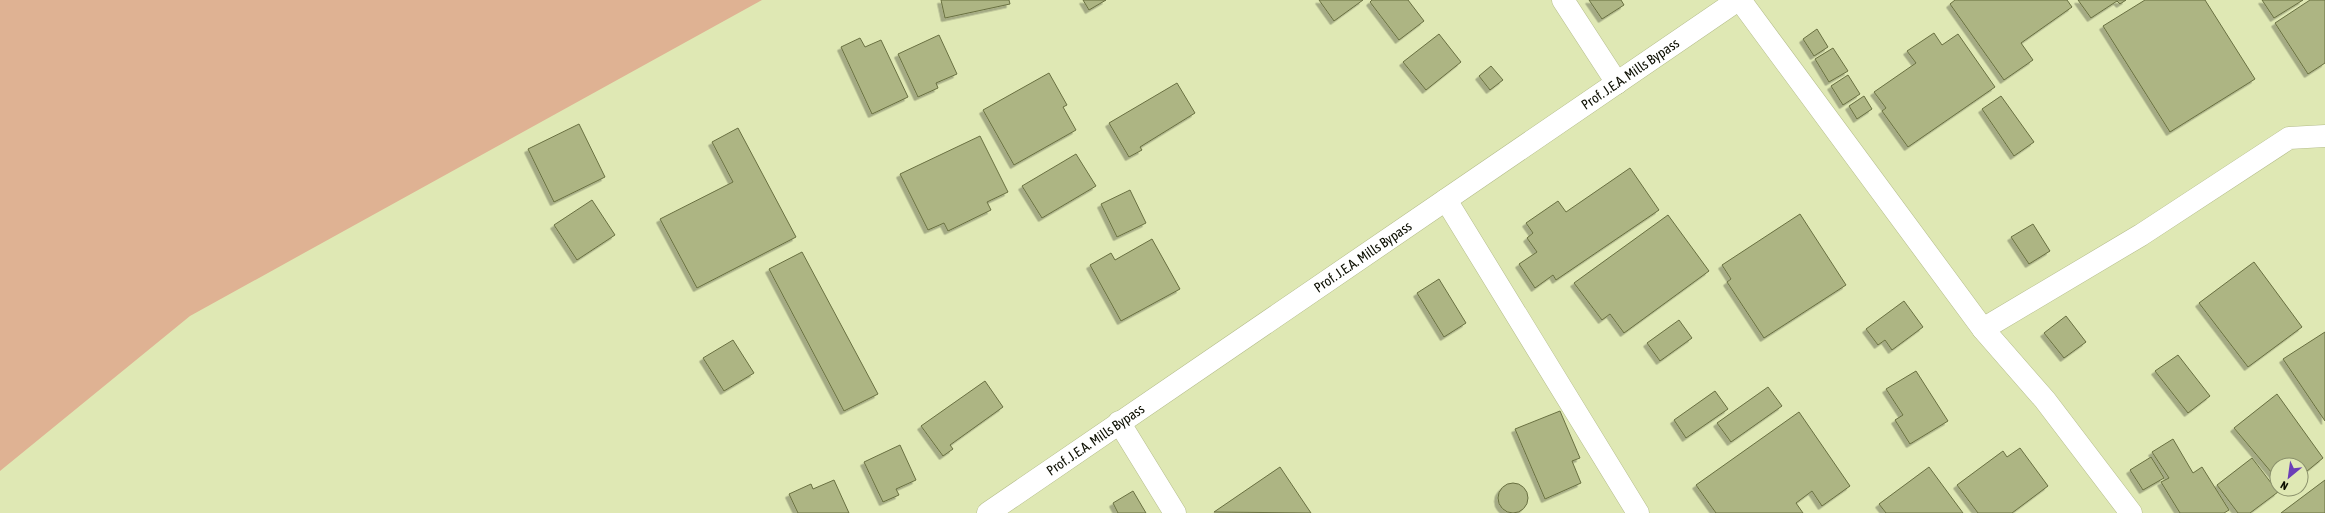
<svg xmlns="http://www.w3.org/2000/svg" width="2325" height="513" font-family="'Asap Condensed',sans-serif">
<defs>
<filter id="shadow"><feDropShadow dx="-3.5" dy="3.5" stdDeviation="0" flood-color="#0004"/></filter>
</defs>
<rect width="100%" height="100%" fill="#dfe8b4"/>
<polygon fill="#dfb293" points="0,0 762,0 190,316 0,471"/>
<g fill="#adb583" stroke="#697041" filter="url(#shadow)">
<polygon points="941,0 1009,0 1010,4 945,18"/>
<polygon points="1083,0 1106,0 1089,10"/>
<polygon points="1319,0 1363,0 1334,21"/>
<polygon points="1372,0 1408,0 1424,21 1399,40 1370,2"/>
<polygon points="1589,0 1621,0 1624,5 1602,19"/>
<polygon points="1955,0 2067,0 2072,7 2021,43 2033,60 2004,80 1950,4"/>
<polygon points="2078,0 2126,0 2120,4 2117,1 2091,18"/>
<polygon points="2145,0 2205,0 2255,79 2170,132 2103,26"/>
<polygon points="2262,0 2303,0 2274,18"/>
<polygon points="2310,0 2325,0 2325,63 2308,74 2275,23"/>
<polygon points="1817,29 1828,47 1814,56 1803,39"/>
<polygon points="1934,33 1942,45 1958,34 1995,87 1908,147 1882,111 1886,108 1874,92 1916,63 1907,51"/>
<polygon points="1439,34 1461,62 1426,90 1403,62"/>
<polygon points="939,35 957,74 936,83 938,88 918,97 898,54"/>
<polygon points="860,38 865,47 881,40 908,97 872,114 841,47"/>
<polygon points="1833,48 1848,71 1829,82 1815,59"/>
<polygon points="1491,66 1503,80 1490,90 1479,76"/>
<polygon points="1049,73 1067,105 1063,107 1076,130 1014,165 983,110"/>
<polygon points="1848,75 1860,94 1843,105 1831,86"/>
<polygon points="1177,83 1195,113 1140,147 1142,150 1129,157 1109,123"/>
<polygon points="1864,96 1872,109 1857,119 1849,106"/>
<polygon points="2001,96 2034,142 2014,156 1982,109"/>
<polygon points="579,124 605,177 554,202 528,149"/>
<polygon points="738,128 796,237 697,288 660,219 733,182 712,142"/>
<polygon points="980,136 1008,192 987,202 991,210 948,231 944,223 928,230 900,174"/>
<polygon points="1076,154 1096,186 1042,218 1022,186"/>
<polygon points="1630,168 1659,210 1556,280 1553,275 1535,288 1519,264 1537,252 1527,238 1533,233 1526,223 1558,201 1566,212"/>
<polygon points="1130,190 1146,223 1117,237 1101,204"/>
<polygon points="592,200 615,235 577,260 554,225"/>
<polygon points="1800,214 1846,285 1764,338 1727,282 1731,279 1722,265"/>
<polygon points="1668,215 1709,271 1624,333 1610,314 1602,320 1574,283"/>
<polygon points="2033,224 2050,251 2029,264 2011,237"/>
<polygon points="1152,239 1180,289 1121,321 1090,265 1111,253 1115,260"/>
<polygon points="802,252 878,394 844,411 769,269"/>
<polygon points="2254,262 2302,327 2248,367 2199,303"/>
<polygon points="1439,279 1466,323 1444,337 1417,293"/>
<polygon points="1904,301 1923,327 1892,350 1885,340 1878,345 1866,329"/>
<polygon points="2066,316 2086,342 2064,358 2044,333"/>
<polygon points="1679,320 1692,338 1660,361 1647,343"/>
<polygon points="2325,332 2325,421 2283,359"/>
<polygon points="733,340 754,373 724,391 703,358"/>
<polygon points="2178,355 2210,396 2188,413 2155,371"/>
<polygon points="1916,371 1948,421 1910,444 1895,420 1903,415 1886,389"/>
<polygon points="985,381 1003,407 950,445 953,449 943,456 921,426"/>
<polygon points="1768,387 1782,406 1731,442 1717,423"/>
<polygon points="1715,391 1728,409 1686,438 1674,420"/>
<polygon points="2277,394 2323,458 2301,476 2301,465 2277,465 2277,479 2234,428"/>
<polygon points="1560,411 1580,458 1572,461 1581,483 1545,499 1515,429"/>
<polygon points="1799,412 1850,486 1822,506 1812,491 1796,503 1803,513 1716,513 1696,485"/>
<polygon points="2173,439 2193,473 2202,467 2229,510 2224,513 2180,513 2161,482 2169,478 2152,452"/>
<polygon points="900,445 916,480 896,489 899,495 883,502 864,462"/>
<polygon points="2020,448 2048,486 2012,513 1978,513 1957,485 2003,451 2007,457"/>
<polygon points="2151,457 2164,478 2143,490 2130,470"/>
<polygon points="2252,458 2278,492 2250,513 2238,513 2217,485"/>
<polygon points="1280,467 1311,513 1214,512"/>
<polygon points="1929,467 1963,513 1886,513 1879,504"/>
<polygon points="834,480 849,513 798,513 789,494 811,484 813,489"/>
<polygon points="2325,480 2325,513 2281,513"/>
<circle cx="1513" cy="498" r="15"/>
<polygon points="1133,491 1146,513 1118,513 1113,503"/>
</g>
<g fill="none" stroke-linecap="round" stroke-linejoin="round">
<g stroke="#b5bd8b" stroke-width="23">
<g id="minor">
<polyline points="1563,0 1617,83"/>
<polyline points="1740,0 1983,329 2045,400 2131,513"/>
<polyline points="1446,200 1638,513"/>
<polyline points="1983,329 2141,235 2289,138 2325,136"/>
<polyline points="1119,422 1175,513"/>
</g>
</g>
<g stroke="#b5bd8b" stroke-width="23">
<g id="tertiary">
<path id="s1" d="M988,513L1738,0"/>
</g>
</g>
<use href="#minor" stroke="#fff" stroke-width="22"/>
<use href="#tertiary" stroke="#fff" stroke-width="22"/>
</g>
<g text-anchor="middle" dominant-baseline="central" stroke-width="3" stroke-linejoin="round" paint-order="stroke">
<g font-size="14" fill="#0c0e00" stroke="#dfe8b4">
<text stroke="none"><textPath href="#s1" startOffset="778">Prof. J.E.A. Mills Bypass</textPath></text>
<text stroke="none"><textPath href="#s1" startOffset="454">Prof. J.E.A. Mills Bypass</textPath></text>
<text stroke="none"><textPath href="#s1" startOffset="130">Prof. J.E.A. Mills Bypass</textPath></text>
</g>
</g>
<g transform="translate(2289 477) rotate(209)"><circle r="19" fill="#dfe8b4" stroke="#8b916c"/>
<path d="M0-3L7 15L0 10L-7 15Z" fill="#6b3fb7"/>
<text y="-6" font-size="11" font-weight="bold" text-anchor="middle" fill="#0c0e00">N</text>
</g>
</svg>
